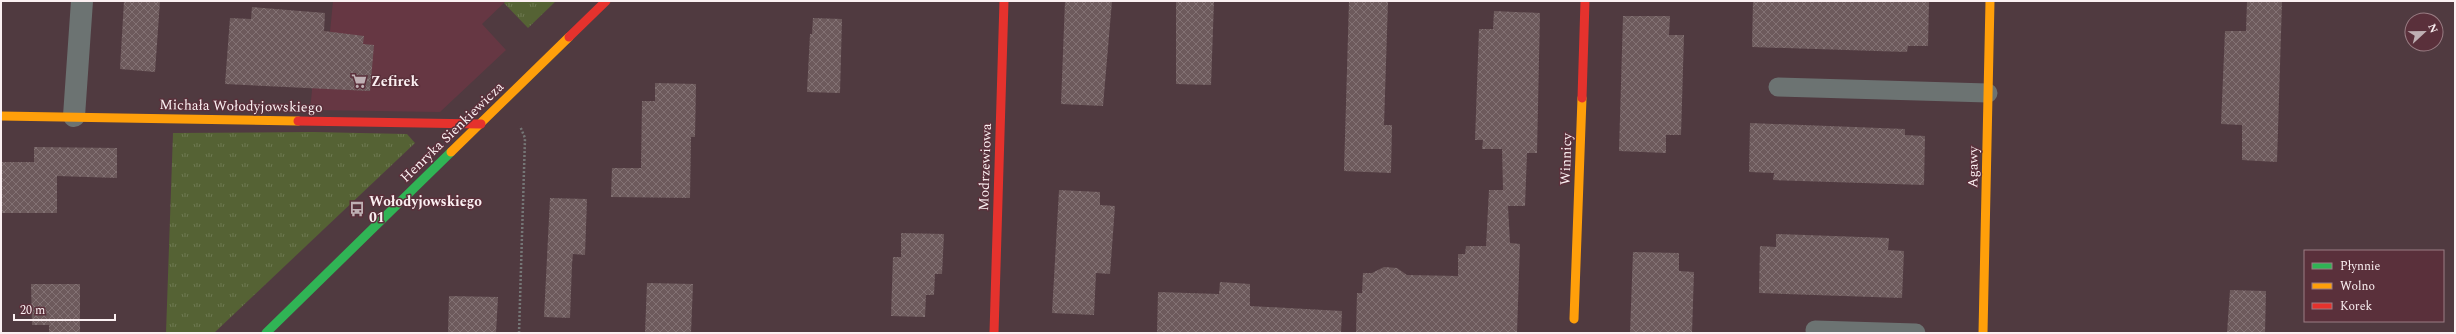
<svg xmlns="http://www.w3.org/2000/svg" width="2456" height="334" font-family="Spectral,serif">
<defs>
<pattern id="grass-tufts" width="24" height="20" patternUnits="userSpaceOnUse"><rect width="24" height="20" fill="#556234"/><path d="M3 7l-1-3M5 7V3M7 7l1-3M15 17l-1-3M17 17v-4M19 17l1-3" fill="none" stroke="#6e7952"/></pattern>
<pattern id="building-cross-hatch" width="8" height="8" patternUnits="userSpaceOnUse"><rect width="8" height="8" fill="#6d5a5c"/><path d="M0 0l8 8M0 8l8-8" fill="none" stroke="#837274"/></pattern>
</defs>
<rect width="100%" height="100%" fill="#503a40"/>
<polygon fill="#663743" points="333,1 506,1 482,24 506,50 440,112 310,110 318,31 330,32"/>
<g fill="url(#grass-tufts)">
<polygon points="506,1 556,1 528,28 504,3"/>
<polygon points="313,132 407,134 415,143 214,333 166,333 173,133"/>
</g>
<g fill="url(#building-cross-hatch)">
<polygon points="124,1 160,1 155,72 120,69"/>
<polygon points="1065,1 1112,1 1103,106 1061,104"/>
<polygon points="1176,1 1214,1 1211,85 1176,84"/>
<polygon points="1349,1 1388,1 1384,125 1392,125 1391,173 1344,171"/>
<polygon points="1753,1 1929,1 1928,46 1908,46 1907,52 1752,47"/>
<polygon points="2247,1 2282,1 2277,162 2242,160 2242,125 2221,124 2225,31 2246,31"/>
<polygon points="252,7 325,13 324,31 364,36 363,44 374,45 370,91 225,84 230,18 251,19"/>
<polygon points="1494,11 1540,13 1537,153 1527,153 1525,206 1508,206 1510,243 1520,244 1517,333 1356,333 1357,293 1362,293 1363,273 1372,273 1384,267 1397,268 1407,275 1458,276 1458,254 1465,254 1466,246 1486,246 1489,190 1503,190 1502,149 1482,149 1483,140 1475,140 1479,29 1493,29"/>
<polygon points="1623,16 1670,16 1669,35 1684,35 1681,135 1666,135 1666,153 1619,151"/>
<polygon points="813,18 842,19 840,93 807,92 810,34 812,34"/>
<polygon points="655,83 696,84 695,137 691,137 690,198 611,197 612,168 641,168 642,101 655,101"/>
<polygon points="1750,123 1905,129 1905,135 1925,136 1924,185 1773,180 1774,173 1749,172"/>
<polygon points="34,147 117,148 117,178 57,176 57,213 1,213 1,162 34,162"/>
<polygon points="1059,190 1100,192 1100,205 1115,206 1110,274 1096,273 1094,315 1052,313"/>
<polygon points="550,198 587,199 585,255 573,254 572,264 570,318 544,317"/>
<polygon points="901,233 944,234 942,274 935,274 934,295 926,295 925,317 891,316 893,257 901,257"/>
<polygon points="1776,234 1889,238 1888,250 1904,251 1902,298 1759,293 1760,246 1776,247"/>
<polygon points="1633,252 1679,253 1679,271 1694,272 1692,333 1630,333"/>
<polygon points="1220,282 1250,284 1250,306 1342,311 1341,333 1157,333 1158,292 1219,294"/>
<polygon points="647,283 693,284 691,333 645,333"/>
<polygon points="31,284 80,284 80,333 49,333 49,325 32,325"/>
<polygon points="2230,290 2266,291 2265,333 2227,333"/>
<polygon points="449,296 498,297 496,333 448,333"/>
</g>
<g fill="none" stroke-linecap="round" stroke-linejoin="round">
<polyline stroke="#757676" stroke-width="2.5" stroke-dasharray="2 2" stroke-linecap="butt" points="519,333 525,138 520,126"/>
<g stroke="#6c7372" stroke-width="19">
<polyline points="1778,87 1988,93"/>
<polyline points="1815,330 1916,333"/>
</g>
<polyline stroke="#6c7372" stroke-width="22" points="74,116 82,1"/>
<polyline stroke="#30b455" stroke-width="9" points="266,333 451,152"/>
<g stroke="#ff9f0a" stroke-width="9">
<polyline points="1,116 298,121"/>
<polyline points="451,152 569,37"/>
<polyline points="1574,319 1582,98"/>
<polyline points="1983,333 1990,1"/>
</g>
<g stroke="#e5322d" stroke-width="9">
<polyline points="569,37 606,1"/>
<polyline points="1582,98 1585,1"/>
<polyline points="298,121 481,124"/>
<polyline points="994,333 1004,1"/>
</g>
</g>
<defs>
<g id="supermarket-bare" transform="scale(1.2)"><path d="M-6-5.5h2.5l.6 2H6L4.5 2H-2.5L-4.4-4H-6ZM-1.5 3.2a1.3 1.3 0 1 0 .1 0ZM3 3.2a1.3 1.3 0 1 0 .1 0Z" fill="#bfb0b4" stroke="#5a303b" stroke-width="2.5" paint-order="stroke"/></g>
<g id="bus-bare" transform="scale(1.2)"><path d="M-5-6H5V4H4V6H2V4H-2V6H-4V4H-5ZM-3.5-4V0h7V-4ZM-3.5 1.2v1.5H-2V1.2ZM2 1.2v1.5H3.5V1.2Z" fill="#bfb0b4" stroke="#5a303b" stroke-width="2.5" paint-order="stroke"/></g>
</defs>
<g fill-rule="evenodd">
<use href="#supermarket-bare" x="359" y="81"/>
<use href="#bus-bare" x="357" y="209"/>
</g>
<g text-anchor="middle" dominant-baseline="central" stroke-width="3" stroke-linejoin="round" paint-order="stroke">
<g font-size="14" font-weight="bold" fill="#fbf0f2" stroke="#5a303b" text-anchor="start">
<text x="371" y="81">Zefirek</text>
<text x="369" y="201">Wołodyjowskiego<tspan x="369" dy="16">01</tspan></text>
</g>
<g font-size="14" fill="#fbf0f2" stroke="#5a303b">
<text transform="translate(241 106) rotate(1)">Michała Wołodyjowskiego</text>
<text transform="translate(452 132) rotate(-44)">Henryka Sienkiewicza</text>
<text transform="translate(1566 159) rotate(-88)">Winnicy</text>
<text transform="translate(985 167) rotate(-88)">Modrzewiowa</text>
<text transform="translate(1973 167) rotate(-89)">Agawy</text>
</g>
</g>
<rect width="2456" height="334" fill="none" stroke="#fbf0f2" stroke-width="4"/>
<rect x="2304" y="250" width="140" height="72" fill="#5a303b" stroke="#9a7d84"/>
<rect x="2312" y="263" width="20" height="6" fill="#30b455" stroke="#9a7d84"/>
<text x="2340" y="270" font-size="12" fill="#fbf0f2">Płynnie</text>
<rect x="2312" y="283" width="20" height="6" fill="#ff9f0a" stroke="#9a7d84"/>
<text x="2340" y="290" font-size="12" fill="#fbf0f2">Wolno</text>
<rect x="2312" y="303" width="20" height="6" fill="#e5322d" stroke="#9a7d84"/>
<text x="2340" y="310" font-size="12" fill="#fbf0f2">Korek</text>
<g transform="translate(2424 32) rotate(68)"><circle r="19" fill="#5a303b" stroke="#9a7d84"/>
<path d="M0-3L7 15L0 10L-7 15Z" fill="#bfb0b4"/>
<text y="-6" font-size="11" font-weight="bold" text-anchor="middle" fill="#fbf0f2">N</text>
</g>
<path d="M14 314v6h101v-6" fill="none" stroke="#fbf0f2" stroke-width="2"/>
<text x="20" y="314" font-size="12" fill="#fbf0f2" stroke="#5a303b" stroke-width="3" paint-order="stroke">20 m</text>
</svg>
